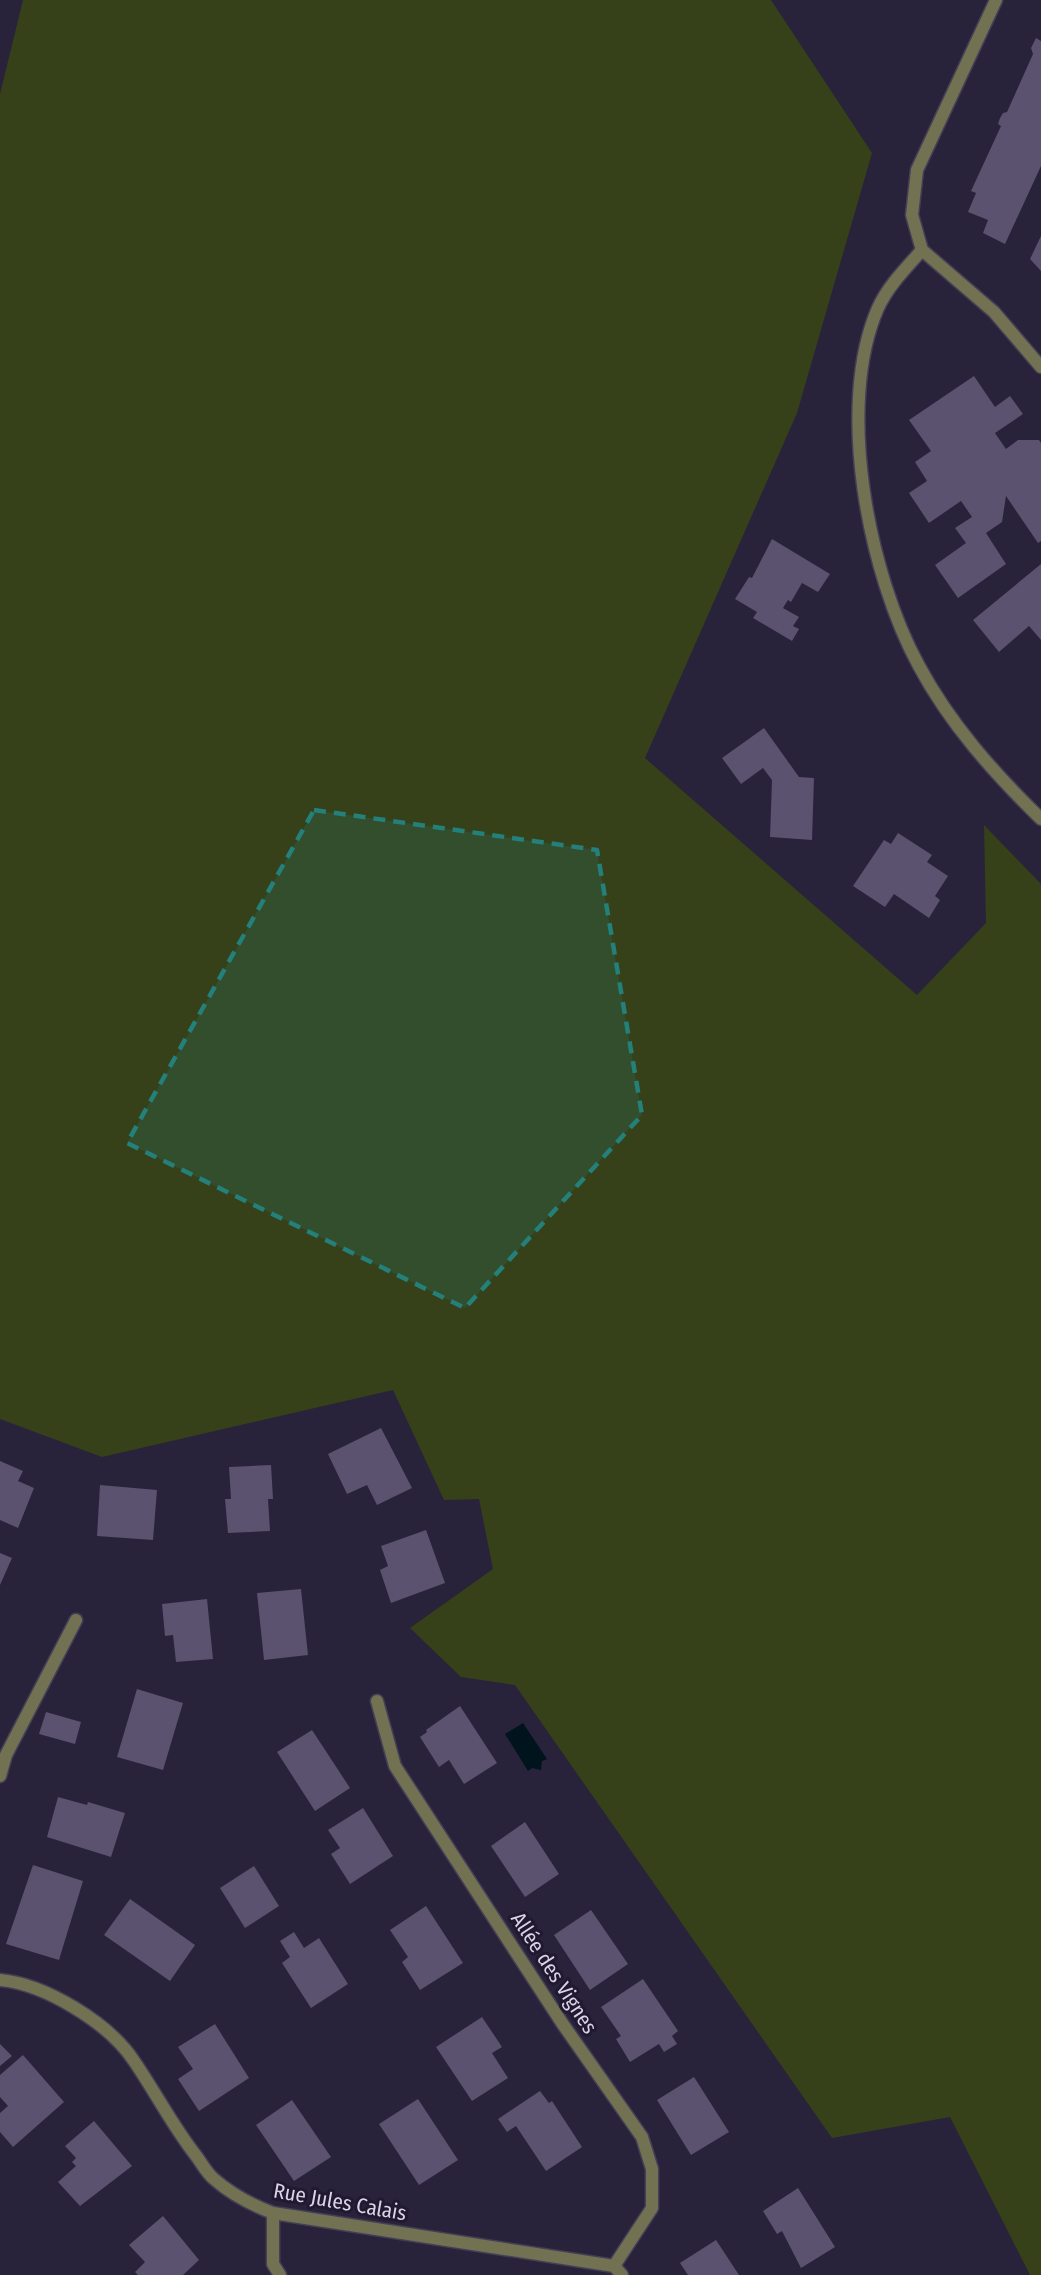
<svg xmlns="http://www.w3.org/2000/svg" width="1041" height="2275" font-family="'Fira Sans Condensed',sans-serif">
<rect width="100%" height="100%" fill="#29223b"/>
<polygon fill="#36411a" points="23,0 771,0 872,153 797,413 645,758 917,995 986,923 984,825 1041,884 1041,2275 1030,2275 950,2117 832,2138 515,1685 461,1677 410,1628 493,1569 479,1499 444,1500 393,1390 102,1457 0,1419 0,94"/>
<polygon fill="#00141d" points="523,1723 547,1759 542,1761 541,1770 532,1768 528,1771 505,1734"/>
<g fill="#5a526e">
<polygon points="1036,38 1041,41 1041,166 1005,244 983,233 988,220 968,212 976,193 971,191 1001,126 998,124 1000,118 1003,113 1007,112 1033,54 1031,48"/>
<polygon points="1041,236 1041,271 1030,259"/>
<polygon points="974,376 995,407 1010,396 1023,414 995,433 1006,449 1018,440 1039,440 1041,443 1041,541 1038,543 1006,496 1002,522 986,533 1006,564 958,598 935,565 966,543 955,528 972,517 961,501 929,523 909,493 927,481 915,462 931,451 909,420"/>
<polygon points="772,539 830,574 818,592 802,583 791,602 788,600 783,608 799,617 793,626 799,629 792,641 753,618 757,612 735,599 749,577 752,578"/>
<polygon points="1041,564 1041,640 1029,626 999,652 973,620"/>
<polygon points="764,728 799,777 814,778 812,840 770,837 772,780 763,768 741,784 722,758"/>
<polygon points="898,833 932,855 927,862 948,876 935,896 940,900 929,918 894,894 885,907 853,886 884,840 891,844"/>
<polygon points="381,1428 412,1488 377,1505 367,1485 347,1494 328,1454"/>
<polygon points="0,1461 23,1471 18,1481 34,1488 18,1528 0,1520"/>
<polygon points="271,1465 273,1499 268,1499 270,1531 228,1533 225,1499 231,1499 229,1467"/>
<polygon points="100,1485 157,1490 153,1540 97,1536"/>
<polygon points="426,1530 445,1583 391,1603 380,1570 388,1566 381,1546"/>
<polygon points="0,1553 12,1558 0,1585"/>
<polygon points="301,1589 308,1655 264,1660 257,1593"/>
<polygon points="207,1599 213,1659 176,1662 173,1635 165,1636 162,1604"/>
<polygon points="137,1689 183,1703 163,1770 117,1757"/>
<polygon points="460,1706 497,1763 464,1784 449,1760 439,1767 420,1737 427,1732 426,1730"/>
<polygon points="46,1712 81,1722 75,1744 39,1734"/>
<polygon points="312,1730 350,1788 315,1811 277,1752"/>
<polygon points="58,1797 87,1805 88,1802 125,1813 111,1857 47,1837"/>
<polygon points="363,1808 393,1856 350,1884 331,1854 340,1848 328,1830"/>
<polygon points="525,1822 559,1874 525,1897 491,1846"/>
<polygon points="33,1865 83,1881 59,1960 6,1944"/>
<polygon points="254,1866 279,1906 245,1928 220,1888"/>
<polygon points="130,1899 195,1945 170,1981 104,1935"/>
<polygon points="426,1906 463,1963 420,1990 402,1962 408,1957 390,1930"/>
<polygon points="591,1910 628,1964 590,1990 554,1935"/>
<polygon points="294,1932 304,1948 319,1938 348,1984 311,2008 282,1963 290,1957 280,1941"/>
<polygon points="643,1979 678,2031 672,2036 677,2044 664,2052 659,2044 630,2062 616,2039 621,2036 601,2007"/>
<polygon points="482,2017 502,2047 492,2053 508,2078 472,2101 436,2047"/>
<polygon points="215,2024 249,2078 199,2111 178,2079 193,2069 178,2047"/>
<polygon points="0,2044 12,2056 0,2066"/>
<polygon points="23,2055 64,2102 13,2147 0,2132 0,2113 8,2106 0,2097 0,2075"/>
<polygon points="694,2077 729,2132 691,2155 657,2100"/>
<polygon points="540,2091 549,2103 552,2101 582,2147 546,2171 516,2126 507,2132 498,2119"/>
<polygon points="418,2099 458,2160 419,2185 379,2124"/>
<polygon points="292,2100 331,2157 294,2181 256,2125"/>
<polygon points="94,2121 132,2166 80,2206 58,2182 76,2166 72,2162 76,2158 65,2146"/>
<polygon points="798,2188 835,2247 801,2268 782,2231 777,2234 763,2211"/>
<polygon points="163,2216 199,2260 183,2275 138,2275 135,2272 145,2262 129,2245"/>
<polygon points="716,2240 739,2275 688,2275 680,2263"/>
</g>
<g fill="none" stroke-linecap="round" stroke-linejoin="round">
<g stroke="#453f56" stroke-width="15">
<g id="minor">
<polyline points="996,0 917,170 912,215 922,250 994,312 1041,367"/>
<path d="M922,250C906,268 888,286 878,308C835,406 869,575 919,666C950,724 994,773 1041,819"/>
<polyline points="377,1701 395,1766 562,2023 642,2137 652,2169 652,2208 614,2266"/>
<polyline points="0,1776 6,1755 76,1620"/>
<path d="M0,1980C45,1984 109,2023 134,2061C156,2093 173,2127 197,2157C202,2164 207,2173 214,2179C231,2194 252,2205 273,2213L614,2266L622,2275"/>
<polyline points="273,2213 273,2264 280,2275"/>
</g>
</g>
<use href="#minor" stroke="#727152" stroke-width="12"/>
</g>
<path fill="#23807a" fill-opacity="0.2" stroke="#23807a" stroke-width="4.5" stroke-dasharray="12 8" stroke-linejoin="round" d="M314,810L597,850L642,1115L465,1308L127,1143Z"/>
<g text-anchor="middle" dominant-baseline="central" stroke-width="6" stroke-linejoin="round" paint-order="stroke">
<g font-size="21" fill="#d9d5e5" stroke="#201931">
<text transform="translate(554 1973) rotate(57)">Allée des Vignes</text>
<text transform="translate(340 2202) rotate(10)">Rue Jules Calais</text>
</g>
</g>
</svg>
